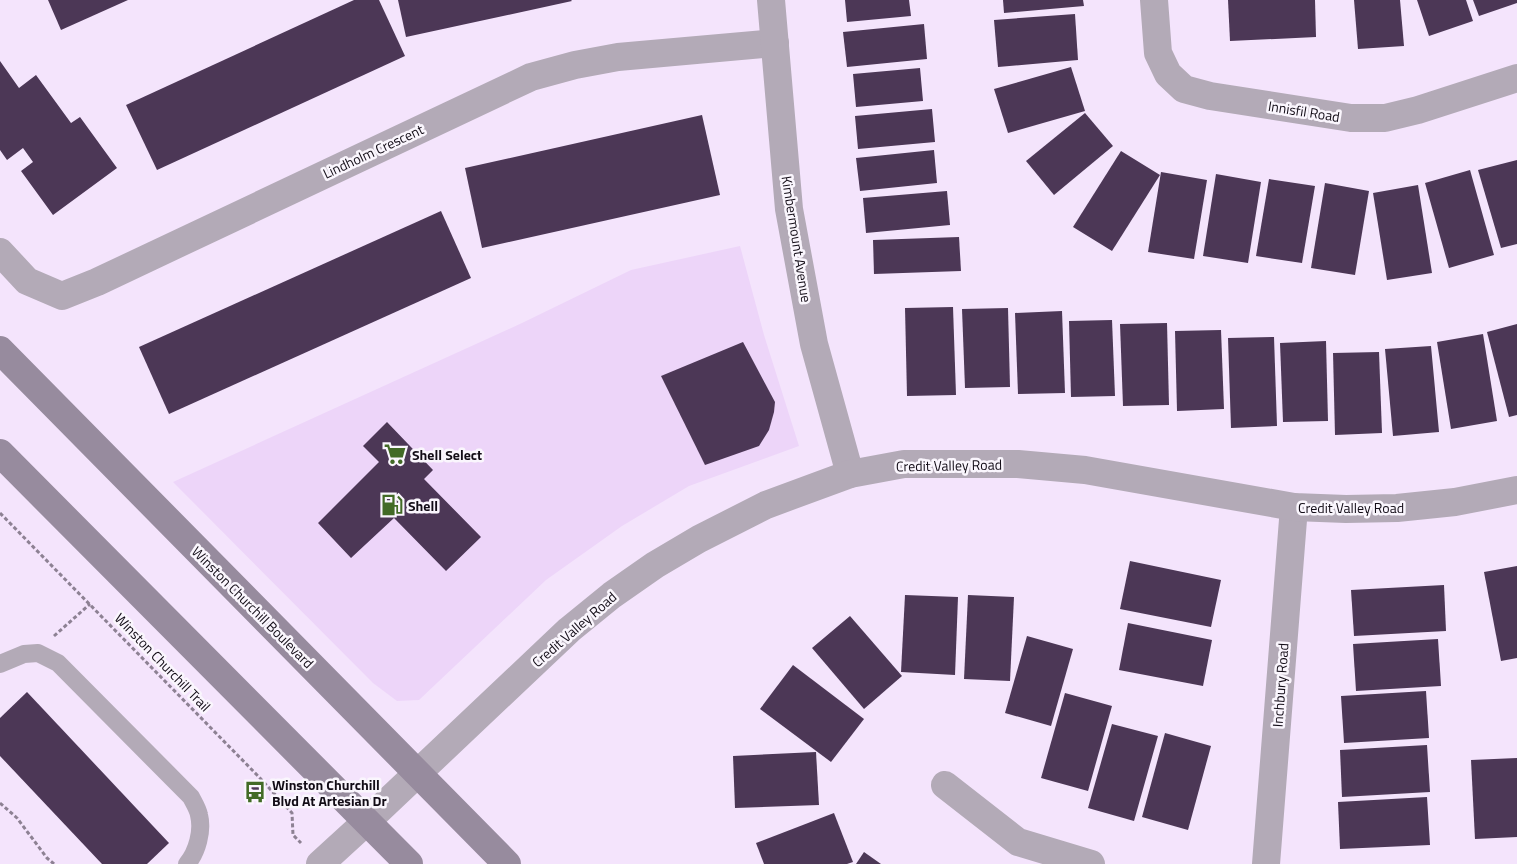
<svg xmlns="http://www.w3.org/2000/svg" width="1517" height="864" font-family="'Titillium Web',sans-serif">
<rect width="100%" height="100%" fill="#f4e4fc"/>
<polygon fill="#edd5f9" points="740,246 764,335 799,446 689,486 622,526 546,580 419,700 397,701 373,683 173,482 522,323 631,270"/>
<g fill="#4c3756">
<polygon points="48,0 128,0 61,30"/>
<polygon points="354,0 379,0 405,56 157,170 126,105"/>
<polygon points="398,0 571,0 572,1 406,37"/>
<polygon points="845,0 909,0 911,16 847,22"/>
<polygon points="1003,0 1083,0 1084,6 1004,13"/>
<polygon points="1228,0 1315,0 1316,37 1230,41"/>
<polygon points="1354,0 1400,0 1404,46 1358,49"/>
<polygon points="1417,0 1466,0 1473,21 1429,36"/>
<polygon points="1473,0 1517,0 1517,3 1479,16"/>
<polygon points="1075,14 1078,60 998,67 994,20"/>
<polygon points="924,24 927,59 847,67 843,32"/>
<polygon points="0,61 19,88 36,75 71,123 80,117 117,168 53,215 21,171 33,162 23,148 7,160 0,150"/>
<polygon points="1071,67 1085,111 1008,133 994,89"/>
<polygon points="920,68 923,101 856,107 853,74"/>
<polygon points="932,109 935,142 858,149 855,116"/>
<polygon points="1085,113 1113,146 1054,195 1026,161"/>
<polygon points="702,115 720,195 482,248 465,168"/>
<polygon points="934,150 937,183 860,191 856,158"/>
<polygon points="1121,151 1160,175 1112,251 1073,227"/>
<polygon points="1517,160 1517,244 1501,248 1478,170"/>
<polygon points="1470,170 1494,255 1449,268 1425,183"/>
<polygon points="1161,172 1207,180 1194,259 1148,252"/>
<polygon points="1216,174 1261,182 1248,263 1203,256"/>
<polygon points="1269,179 1315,186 1302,263 1256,256"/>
<polygon points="1325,183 1369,191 1355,275 1311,268"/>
<polygon points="1418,185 1432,273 1387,280 1373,193"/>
<polygon points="947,191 950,225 866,233 863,198"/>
<polygon points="441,211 471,278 169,414 139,347"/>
<polygon points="959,237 961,271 874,274 873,240"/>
<polygon points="953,307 956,395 907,396 905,308"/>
<polygon points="1008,308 1010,387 965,388 962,309"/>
<polygon points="1062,311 1065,393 1018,394 1015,313"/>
<polygon points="1112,320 1115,396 1071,397 1069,321"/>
<polygon points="1167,323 1169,405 1123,406 1120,324"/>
<polygon points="1517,324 1517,415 1509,417 1487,332"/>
<polygon points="1221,330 1224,409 1177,411 1175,331"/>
<polygon points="1483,334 1497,421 1451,429 1437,342"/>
<polygon points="1274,337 1277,426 1231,428 1228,338"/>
<polygon points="1326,341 1328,421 1283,422 1280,343"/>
<polygon points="743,342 775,402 774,412 769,430 759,446 705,465 661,376"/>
<polygon points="1431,346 1439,432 1393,436 1385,349"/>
<polygon points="1379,352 1382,433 1335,435 1333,353"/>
<polygon points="387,422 433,470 424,479 481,537 446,571 394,518 351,558 318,523 379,462 363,446"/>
<polygon points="1130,561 1221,580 1211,627 1120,609"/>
<polygon points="1517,566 1517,658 1501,661 1484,572"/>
<polygon points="1444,585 1446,631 1354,636 1351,590"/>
<polygon points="905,595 958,597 955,675 901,672"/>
<polygon points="968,595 1014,597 1010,681 964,679"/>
<polygon points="850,616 902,676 864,709 812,648"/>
<polygon points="1128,623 1212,640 1203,686 1119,670"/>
<polygon points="1027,636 1073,649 1051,726 1005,713"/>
<polygon points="1438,639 1441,686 1356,691 1353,644"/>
<polygon points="793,665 864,719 831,762 760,709"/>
<polygon points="1426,691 1429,738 1344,743 1341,696"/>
<polygon points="27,692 169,843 147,864 102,864 0,756 0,718"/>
<polygon points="1065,693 1112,706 1088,791 1041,778"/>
<polygon points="1112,724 1158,736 1134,821 1088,808"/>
<polygon points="1165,733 1211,746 1188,830 1142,817"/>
<polygon points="1427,745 1430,792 1342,797 1340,750"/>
<polygon points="816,752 819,805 735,808 733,756"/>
<polygon points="1517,758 1517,837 1475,839 1471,760"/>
<polygon points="255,784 265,793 260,797 251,788"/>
<polygon points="1427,797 1430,845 1340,849 1338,802"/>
<polygon points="834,813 853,862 847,864 764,864 756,843"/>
<polygon points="864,852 881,864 856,864"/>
</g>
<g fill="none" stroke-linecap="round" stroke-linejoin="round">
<g stroke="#8d8193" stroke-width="3" stroke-dasharray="4 2.5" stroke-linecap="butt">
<polyline points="0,513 259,777 292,813 293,835 301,843"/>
<polyline points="54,636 90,604"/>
<polyline points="0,803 17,818 47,858 54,864"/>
</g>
<path stroke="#b3aab7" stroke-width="18" d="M0,664L24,654L38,653L58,663L191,797C194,803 198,809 199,815C203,831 197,852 187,864"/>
<g stroke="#b3aab7" stroke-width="28">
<polyline points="1154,0 1158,53 1168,74 1184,89 1210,96 1351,118 1385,118 1418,110 1517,78"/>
<polyline points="0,252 27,281 62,296 97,282 531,77 575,65 618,57 775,43"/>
<polyline points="945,785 1018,842 1091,864"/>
<polyline points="320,864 366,822"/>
<polyline points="1266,864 1294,507"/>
</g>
<g stroke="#b3aab7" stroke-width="28">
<polyline points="771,0 789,209 814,344 850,474"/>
<polyline points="366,822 569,630 612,595 655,565 699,539 766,505 850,474 904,464 1018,464 1085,470 1294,507 1346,509 1397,508 1455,502 1517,490"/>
</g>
<g stroke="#978b9e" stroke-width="28">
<polyline points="0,350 507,864"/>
<polyline points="0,453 409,864"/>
</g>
</g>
<defs>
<g id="supermarket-bare" transform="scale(1.725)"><path d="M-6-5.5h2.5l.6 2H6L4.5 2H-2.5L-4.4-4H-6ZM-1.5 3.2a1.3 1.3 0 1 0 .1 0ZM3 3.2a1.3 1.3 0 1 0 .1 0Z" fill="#426a26" stroke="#faf6fd" stroke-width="2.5" paint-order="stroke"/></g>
<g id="fuel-bare" transform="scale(1.725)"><path d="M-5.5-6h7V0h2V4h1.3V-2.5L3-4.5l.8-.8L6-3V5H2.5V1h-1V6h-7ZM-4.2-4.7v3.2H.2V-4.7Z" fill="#426a26" stroke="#faf6fd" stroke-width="2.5" paint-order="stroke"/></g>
<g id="bus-bare" transform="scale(1.725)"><path d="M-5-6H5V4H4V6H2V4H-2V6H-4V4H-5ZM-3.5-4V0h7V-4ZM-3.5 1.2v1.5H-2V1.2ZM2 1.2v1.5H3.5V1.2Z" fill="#426a26" stroke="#faf6fd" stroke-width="2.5" paint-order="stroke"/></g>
</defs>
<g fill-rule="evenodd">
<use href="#supermarket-bare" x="395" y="454"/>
<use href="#fuel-bare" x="392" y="505"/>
<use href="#bus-bare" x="255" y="792"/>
</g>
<g text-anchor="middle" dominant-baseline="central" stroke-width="5" stroke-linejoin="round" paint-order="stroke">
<g font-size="14" fill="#120c16" stroke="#faf6fd">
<text transform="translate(1304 111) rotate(9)">Innisfil Road</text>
<text transform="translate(373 151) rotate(-25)">Lindholm Crescent</text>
<text transform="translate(797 239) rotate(81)">Kimbermount Avenue</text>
<text transform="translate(949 465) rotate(-1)">Credit Valley Road</text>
<text x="1351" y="507">Credit Valley Road</text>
<text transform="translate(253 607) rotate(45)">Winston Churchill Boulevard</text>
<text transform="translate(574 629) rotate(-41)">Credit Valley Road</text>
<text transform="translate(163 662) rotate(46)">Winston Churchill Trail</text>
<text transform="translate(1280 685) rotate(-86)">Inchbury Road</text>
</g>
<g font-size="14" font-weight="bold" fill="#120c16" stroke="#faf6fd" text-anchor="start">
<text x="412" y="454">Shell Select</text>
<text x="408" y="505">Shell</text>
<text x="272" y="784">Winston Churchill<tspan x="272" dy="16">Blvd At Artesian Dr</tspan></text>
</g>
</g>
</svg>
